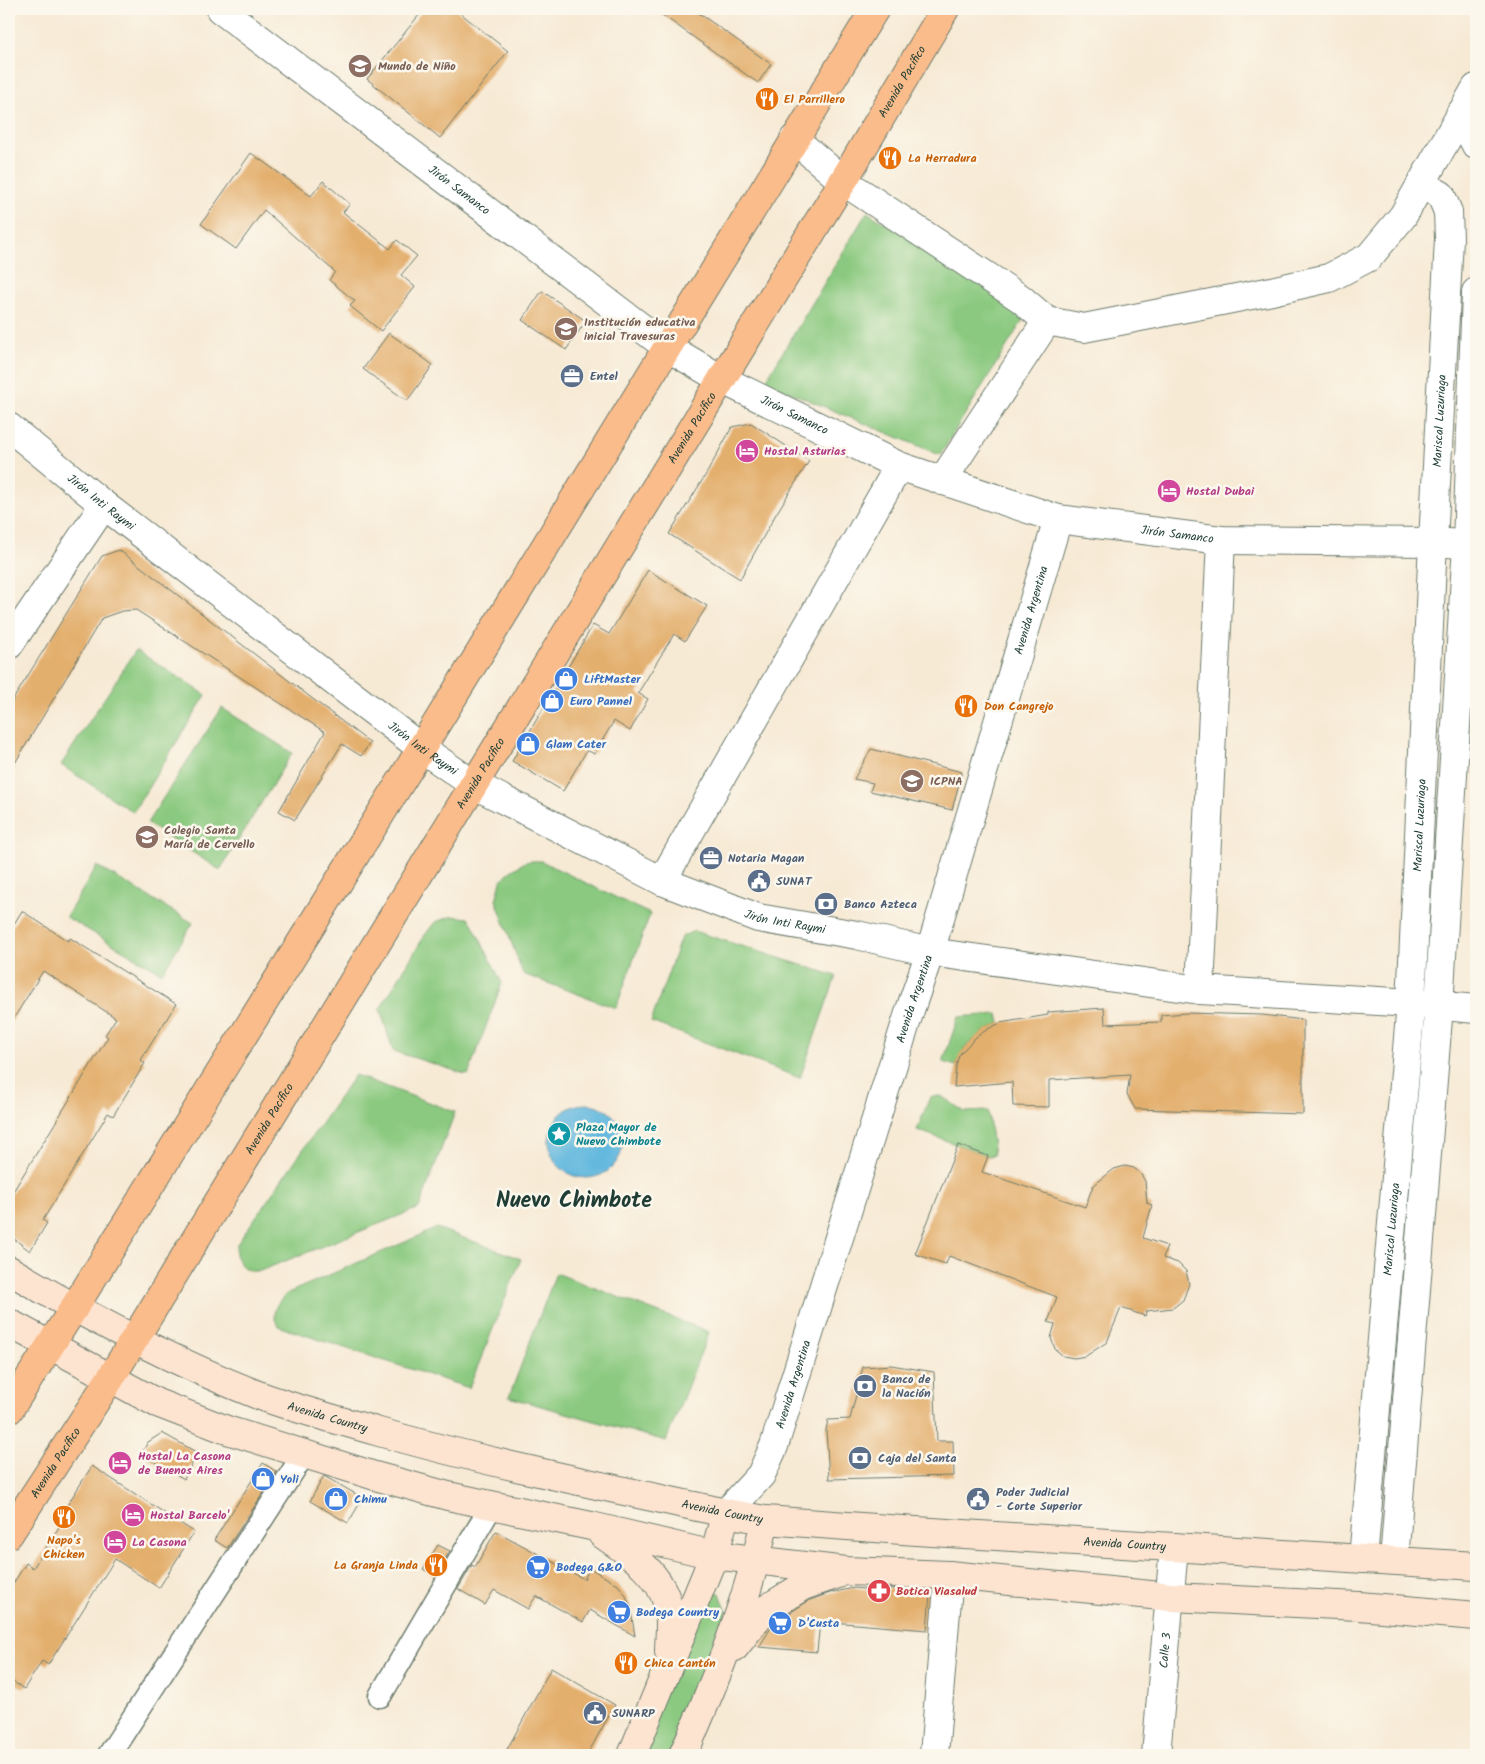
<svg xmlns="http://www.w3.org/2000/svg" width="1485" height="1764" font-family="Kalam,sans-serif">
<rect width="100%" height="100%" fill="#fbf7ec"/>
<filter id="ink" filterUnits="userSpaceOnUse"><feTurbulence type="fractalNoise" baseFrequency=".02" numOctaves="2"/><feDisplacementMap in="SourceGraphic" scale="10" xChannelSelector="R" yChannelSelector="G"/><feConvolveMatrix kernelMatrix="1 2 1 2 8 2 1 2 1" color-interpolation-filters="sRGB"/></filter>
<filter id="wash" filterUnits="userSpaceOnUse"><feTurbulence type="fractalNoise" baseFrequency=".0096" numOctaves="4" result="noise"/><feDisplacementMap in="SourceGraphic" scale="20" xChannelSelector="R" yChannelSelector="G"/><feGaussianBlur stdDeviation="1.12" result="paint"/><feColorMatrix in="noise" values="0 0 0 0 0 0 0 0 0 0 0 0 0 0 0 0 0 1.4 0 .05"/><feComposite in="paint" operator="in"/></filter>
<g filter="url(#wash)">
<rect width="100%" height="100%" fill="#f7ead5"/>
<g fill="#8ac97f" stroke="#54835a">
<polygon points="867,212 1028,312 940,455 765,382"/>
<polygon points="136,650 206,695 133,812 61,765"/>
<polygon points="222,708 292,753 220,870 147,823"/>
<polygon points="532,861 541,861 650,914 616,1008 523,974 496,900 501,881 508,873 525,862"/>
<polygon points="97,866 193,923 162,973 66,917"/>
<polygon points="453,916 468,918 472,923 502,983 468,1075 393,1051 380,1009 425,935 435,922"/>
<polygon points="694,931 836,976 800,1078 651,1022 681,937"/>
<path d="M998,1014L1000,1023C980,1033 962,1044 956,1066L943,1062L958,1017Z"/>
<path d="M355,1075L455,1112L419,1208L260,1271C244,1273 232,1261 237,1244Z"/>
<polygon points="941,1096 965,1112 988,1111 994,1155 988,1156 917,1130 930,1097"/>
<path d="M437,1228L521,1259L469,1388L280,1327C268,1314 277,1302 288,1293Z"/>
<polygon points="556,1273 709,1332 666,1441 509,1397"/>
<polygon points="699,1591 720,1593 727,1613 669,1755 635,1755"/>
</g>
<circle fill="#62b8de" stroke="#407a89" cx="586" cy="1141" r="37"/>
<g id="blocks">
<g fill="#e3af6d">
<polygon points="424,9 455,9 508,51 440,138 367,79"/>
<polygon points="654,9 693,9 771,64 758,83"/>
<polygon points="251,153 311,196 323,181 350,204 343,212 390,249 397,240 417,256 401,275 415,287 381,331 350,306 355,301 329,280 335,272 264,210 236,249 201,224"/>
<polygon points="542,291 586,321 566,350 522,320"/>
<polygon points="389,333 433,365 407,401 363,369"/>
<polygon points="751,423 809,461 776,514 740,579 669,534 708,471 732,427"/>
<polygon points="119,550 370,743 361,756 342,744 295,820 279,811 325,732 136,610 122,611 102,618 9,773 9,706 102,556"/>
<polygon points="648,570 707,606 685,641 674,634 638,693 648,699 630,731 614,721 594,754 587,750 563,791 512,761 593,625 609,634"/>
<polygon points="871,749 962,772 952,810 870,791 873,783 854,779"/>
<polygon points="22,911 68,941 70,938 176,1004 141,1060 145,1063 113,1116 108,1113 43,1220 47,1223 30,1251 9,1235 9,1198 108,1037 105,1035 116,1018 43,971 9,1026 9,932"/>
<polygon points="1104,1008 1105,1024 1161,1022 1161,1015 1186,1013 1262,1015 1303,1020 1303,1114 1135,1109 1127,1094 1130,1075 1049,1080 1049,1107 1013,1106 1012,1082 954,1087 956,1066 959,1055 976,1037 988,1029 1000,1023 1048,1015 1048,1012"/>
<polygon points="958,1145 988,1156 982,1172 1085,1207 1093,1186 1114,1169 1125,1166 1134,1168 1140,1173 1145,1181 1147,1203 1152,1205 1143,1238 1167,1246 1163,1258 1178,1263 1186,1271 1189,1284 1183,1300 1173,1308 1147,1311 1145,1316 1121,1308 1107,1342 1086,1356 1074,1358 1063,1356 1055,1349 1051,1338 1055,1324 1048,1322 1057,1297 949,1256 946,1264 915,1254"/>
<polygon points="891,1365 934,1372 937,1441 953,1441 954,1476 829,1479 826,1430 828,1420 850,1419 863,1367"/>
<polygon points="162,1433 198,1453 184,1479 141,1454 148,1442"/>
<polygon points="263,1463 277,1472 227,1548 214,1540"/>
<polygon points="92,1466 194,1532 159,1588 115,1559 48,1665 42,1661 24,1689 9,1679 9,1590 26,1563 33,1568 61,1524 57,1521"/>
<polygon points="324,1476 363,1498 348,1523 310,1501"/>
<polygon points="496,1531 584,1579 590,1568 618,1585 625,1594 630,1605 635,1636 590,1610 583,1622 536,1596 528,1609 494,1590 485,1605 458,1589 472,1565 475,1567"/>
<polygon points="438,1545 450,1551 435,1576 423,1569"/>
<polygon points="854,1588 874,1590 874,1588 920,1590 920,1593 930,1594 927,1630 820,1621 817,1652 759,1647 774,1623 810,1600 830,1593"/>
<polygon points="551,1668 615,1705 587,1755 504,1755"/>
</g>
</g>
</g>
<g filter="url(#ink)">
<use href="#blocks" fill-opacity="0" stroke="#6b7a6c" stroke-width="1"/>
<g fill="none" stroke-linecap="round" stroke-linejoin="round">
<g stroke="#6b7a6c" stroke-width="25">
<g id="pedestrian">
<polyline points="380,1696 492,1505"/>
<polyline points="109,1755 304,1454"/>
</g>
</g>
<g stroke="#6b7a6c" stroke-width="30">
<g id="minor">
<path id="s1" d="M220,9L667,347L721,379L899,466L1058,519L1221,540L1433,542L1476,545"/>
<polyline points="1460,114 1476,145"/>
<polyline points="794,139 843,181 1020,298 1047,321 1084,328 1267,292 1329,278 1369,257 1403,216 1421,184"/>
<path id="s2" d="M9,427L104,505L421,748L473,784L662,881L758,918L857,935L930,952L1200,990L1411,1003L1476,1009"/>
<polyline points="942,481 1047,321"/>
<polyline points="9,645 104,505"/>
<polyline points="662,881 899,466"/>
<polyline points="1200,990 1221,540"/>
<path id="s3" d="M726,1513L761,1475L774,1446L910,1010L930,952L1058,519"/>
<path id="s4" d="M1363,1559L1411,1003L1433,542L1449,239L1448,212L1441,195L1421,184L1476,88"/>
<polyline points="1394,1560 1439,1006 1467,544 1476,292"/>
<polyline points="934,1755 949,1575"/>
<path id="s5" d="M1156,1755L1174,1547"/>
</g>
</g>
<g stroke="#6b7a6c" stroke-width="30">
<g id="secondary">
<path id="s6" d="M9,1270C88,1317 172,1361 258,1395C298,1410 339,1420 379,1432C493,1464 610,1488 726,1513L765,1520L916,1531L1476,1566"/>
<polyline points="9,1323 157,1403 227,1430 375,1476 448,1496 591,1526 714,1555 846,1571 949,1575 1171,1597 1359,1606 1476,1616"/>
<path d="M602,1534C629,1553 660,1572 668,1606C672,1620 669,1638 669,1652"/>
<polyline points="735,1647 763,1611 803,1586 838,1574"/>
<polyline points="632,1755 714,1555 726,1513"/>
<path d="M683,1755C716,1679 748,1602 765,1520"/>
</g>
</g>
<g stroke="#6b7a6c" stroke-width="30">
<g id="primary">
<polyline points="9,1410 74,1308 408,770 875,9"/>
<path id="s7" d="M9,1534L110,1379L848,173L945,9"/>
</g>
</g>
<use href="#pedestrian" stroke="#fff" stroke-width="22"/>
<use href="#minor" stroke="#fff" stroke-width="28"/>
<use href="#secondary" stroke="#fde4d1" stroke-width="28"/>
<use href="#primary" stroke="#fabc8b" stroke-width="28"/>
</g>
</g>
<defs>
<g id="university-disc" transform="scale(1.25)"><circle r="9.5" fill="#8d6e63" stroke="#fbf7ec"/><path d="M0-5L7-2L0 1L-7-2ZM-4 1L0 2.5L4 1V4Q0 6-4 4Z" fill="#fff"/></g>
<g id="restaurant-disc" transform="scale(1.25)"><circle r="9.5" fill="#e8710a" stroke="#fbf7ec"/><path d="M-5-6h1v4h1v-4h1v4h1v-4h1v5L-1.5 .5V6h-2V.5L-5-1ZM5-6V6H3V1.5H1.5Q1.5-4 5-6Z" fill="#fff"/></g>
<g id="school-disc" transform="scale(1.25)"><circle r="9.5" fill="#8d6e63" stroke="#fbf7ec"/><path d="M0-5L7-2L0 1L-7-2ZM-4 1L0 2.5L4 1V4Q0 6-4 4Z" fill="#fff"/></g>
<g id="office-disc" transform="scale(1.25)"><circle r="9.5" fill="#5c6f8a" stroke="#fbf7ec"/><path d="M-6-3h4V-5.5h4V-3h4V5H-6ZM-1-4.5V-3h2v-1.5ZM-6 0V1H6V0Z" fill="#fff"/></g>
<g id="hotel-disc" transform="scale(1.25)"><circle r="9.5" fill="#d1479c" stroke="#fbf7ec"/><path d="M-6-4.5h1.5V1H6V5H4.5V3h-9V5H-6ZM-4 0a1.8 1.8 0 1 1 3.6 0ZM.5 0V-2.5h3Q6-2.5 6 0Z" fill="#fff"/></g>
<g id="shop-disc" transform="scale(1.25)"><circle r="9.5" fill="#3f7fe0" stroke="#fbf7ec"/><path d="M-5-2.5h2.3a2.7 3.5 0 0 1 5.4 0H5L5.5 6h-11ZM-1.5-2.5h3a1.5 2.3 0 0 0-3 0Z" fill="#fff"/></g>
<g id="civic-disc" transform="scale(1.25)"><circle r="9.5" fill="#5c6f8a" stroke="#fbf7ec"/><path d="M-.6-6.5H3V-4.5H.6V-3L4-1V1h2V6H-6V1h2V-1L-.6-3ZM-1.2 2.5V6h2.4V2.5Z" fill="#fff"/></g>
<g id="bank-disc" transform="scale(1.25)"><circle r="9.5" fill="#5c6f8a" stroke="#fbf7ec"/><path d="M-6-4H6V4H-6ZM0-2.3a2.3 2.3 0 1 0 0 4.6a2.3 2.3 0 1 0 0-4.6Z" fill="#fff"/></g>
<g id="sight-disc" transform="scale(1.25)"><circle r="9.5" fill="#0f9aa8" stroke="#fbf7ec"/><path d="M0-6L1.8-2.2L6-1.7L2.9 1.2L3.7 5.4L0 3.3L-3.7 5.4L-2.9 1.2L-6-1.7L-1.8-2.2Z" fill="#fff"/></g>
<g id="supermarket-disc" transform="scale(1.25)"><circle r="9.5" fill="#3f7fe0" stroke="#fbf7ec"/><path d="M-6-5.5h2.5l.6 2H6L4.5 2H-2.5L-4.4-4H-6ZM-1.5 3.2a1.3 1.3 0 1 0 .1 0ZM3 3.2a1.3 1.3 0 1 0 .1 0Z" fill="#fff"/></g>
<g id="pharmacy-disc" transform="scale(1.25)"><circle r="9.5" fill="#e0444e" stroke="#fbf7ec"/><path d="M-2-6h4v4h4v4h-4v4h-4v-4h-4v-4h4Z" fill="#fff"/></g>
</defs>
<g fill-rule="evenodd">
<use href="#university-disc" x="360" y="66"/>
<use href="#restaurant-disc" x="767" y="99"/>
<use href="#restaurant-disc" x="890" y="158"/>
<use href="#school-disc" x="566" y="329"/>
<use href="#office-disc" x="572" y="376"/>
<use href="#hotel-disc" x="747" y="451"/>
<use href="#hotel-disc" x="1169" y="491"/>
<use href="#shop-disc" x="566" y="679"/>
<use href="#shop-disc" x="552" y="701"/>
<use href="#restaurant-disc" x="966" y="706"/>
<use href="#shop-disc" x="528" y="744"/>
<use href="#university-disc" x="912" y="781"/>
<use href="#university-disc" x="147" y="837"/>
<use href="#office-disc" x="711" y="858"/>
<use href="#civic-disc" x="759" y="881"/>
<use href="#bank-disc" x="826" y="904"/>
<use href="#sight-disc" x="559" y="1134"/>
<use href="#bank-disc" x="865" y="1386"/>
<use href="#bank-disc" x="860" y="1458"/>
<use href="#hotel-disc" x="120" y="1463"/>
<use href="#shop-disc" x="263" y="1479"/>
<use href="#shop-disc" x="336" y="1499"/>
<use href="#civic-disc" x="978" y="1499"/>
<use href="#hotel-disc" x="133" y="1515"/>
<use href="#restaurant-disc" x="64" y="1517"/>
<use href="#hotel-disc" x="115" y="1542"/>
<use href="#restaurant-disc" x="436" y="1565"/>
<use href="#supermarket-disc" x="538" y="1567"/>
<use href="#pharmacy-disc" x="879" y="1591"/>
<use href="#supermarket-disc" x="619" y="1612"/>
<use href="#supermarket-disc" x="780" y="1623"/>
<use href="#restaurant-disc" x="626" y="1663"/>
<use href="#civic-disc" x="595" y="1713"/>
</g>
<g text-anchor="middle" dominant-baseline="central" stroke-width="5" stroke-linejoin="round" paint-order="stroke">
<g font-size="12" font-weight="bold" fill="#785e54" stroke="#fbf7ec" text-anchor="start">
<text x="378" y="66">Mundo de Niño</text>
<text x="584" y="322">Institución educativa<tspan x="584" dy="14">inicial Travesuras</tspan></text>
<text x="930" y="781">ICPNA</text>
<text x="164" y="830">Colegio Santa<tspan x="164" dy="14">María de Cervello</tspan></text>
</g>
<g font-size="12" fill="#1f3d34" stroke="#fbf7ec">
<text stroke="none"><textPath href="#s7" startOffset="1705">Avenida Pacífico</textPath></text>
<text stroke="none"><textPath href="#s1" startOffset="300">Jirón Samanco</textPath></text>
<text stroke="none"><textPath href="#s1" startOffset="705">Jirón Samanco</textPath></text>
<text stroke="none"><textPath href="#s4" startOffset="1141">Mariscal Luzuriaga</textPath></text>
<text stroke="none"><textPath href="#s7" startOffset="1300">Avenida Pacífico</textPath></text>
<text stroke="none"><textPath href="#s2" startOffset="119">Jirón Inti Raymi</textPath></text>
<text stroke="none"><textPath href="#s1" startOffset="1109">Jirón Samanco</textPath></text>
<text stroke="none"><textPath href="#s3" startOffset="958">Avenida Argentina</textPath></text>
<text stroke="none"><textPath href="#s2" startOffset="524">Jirón Inti Raymi</textPath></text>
<text stroke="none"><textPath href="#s7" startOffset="895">Avenida Pacífico</textPath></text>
<text stroke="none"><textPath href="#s4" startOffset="736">Mariscal Luzuriaga</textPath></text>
<text stroke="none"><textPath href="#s2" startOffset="928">Jirón Inti Raymi</textPath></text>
<text stroke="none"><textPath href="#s3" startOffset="552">Avenida Argentina</textPath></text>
<text stroke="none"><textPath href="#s7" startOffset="490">Avenida Pacífico</textPath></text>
<text stroke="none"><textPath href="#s4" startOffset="331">Mariscal Luzuriaga</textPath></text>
<text stroke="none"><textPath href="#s3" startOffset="148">Avenida Argentina</textPath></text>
<text stroke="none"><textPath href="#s6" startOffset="352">Avenida Country</textPath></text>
<text stroke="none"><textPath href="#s7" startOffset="85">Avenida Pacífico</textPath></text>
<text stroke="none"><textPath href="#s6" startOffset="758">Avenida Country</textPath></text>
<text stroke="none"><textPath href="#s6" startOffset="1162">Avenida Country</textPath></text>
<text stroke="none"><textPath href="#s5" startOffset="105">Calle 3</textPath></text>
</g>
<g font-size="12" font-weight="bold" fill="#c56008" stroke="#fbf7ec" text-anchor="start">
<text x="784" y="99">El Parrillero</text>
<text x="908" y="158">La Herradura</text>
<text x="984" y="706">Don Cangrejo</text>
<text x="64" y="1540" text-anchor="middle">Napo's<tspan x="64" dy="14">Chicken</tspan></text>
<text x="418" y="1565" text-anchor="end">La Granja Linda</text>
<text x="644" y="1663">Chica Cantón</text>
</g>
<g font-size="12" font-weight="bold" fill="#4e5e75" stroke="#fbf7ec" text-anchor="start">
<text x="590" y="376">Entel</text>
<text x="728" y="858">Notaria Magan</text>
<text x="776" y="881">SUNAT</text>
<text x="844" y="904">Banco Azteca</text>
<text x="882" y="1379">Banco de<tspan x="882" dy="14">la Nación</tspan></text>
<text x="878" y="1458">Caja del Santa</text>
<text x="996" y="1492">Poder Judicial<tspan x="996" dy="14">- Corte Superior</tspan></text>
<text x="612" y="1713">SUNARP</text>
</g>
<g font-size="12" font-weight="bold" fill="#b23c85" stroke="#fbf7ec" text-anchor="start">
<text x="764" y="451">Hostal Asturias</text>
<text x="1186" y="491">Hostal Dubai</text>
<text x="138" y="1456">Hostal La Casona<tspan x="138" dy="14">de Buenos Aires</tspan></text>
<text x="150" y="1515">Hostal Barcelo'</text>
<text x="132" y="1542">La Casona</text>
</g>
<g font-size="12" font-weight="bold" fill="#366cbe" stroke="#fbf7ec" text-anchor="start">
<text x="584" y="679">LiftMaster</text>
<text x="570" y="701">Euro Pannel</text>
<text x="546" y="744">Glam Cater</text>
<text x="280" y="1479">Yoli</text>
<text x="354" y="1499">Chimu</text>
<text x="556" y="1567">Bodega G&amp;O</text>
<text x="636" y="1612">Bodega Country</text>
<text x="798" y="1623">D'Custa</text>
</g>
<g font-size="12" font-weight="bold" fill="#0d838f" stroke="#fbf7ec" text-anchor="start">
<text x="576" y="1127">Plaza Mayor de<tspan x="576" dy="14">Nuevo Chimbote</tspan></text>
</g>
<g font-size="12" font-weight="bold" fill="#be3a42" stroke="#fbf7ec" text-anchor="start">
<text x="896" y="1591">Botica Viasalud</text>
</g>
<g font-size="22" font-weight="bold" fill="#1f3d34" stroke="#fbf7ec">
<text x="574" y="1201">Nuevo Chimbote</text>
</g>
</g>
<rect width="1485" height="1764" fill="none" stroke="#fbf7ec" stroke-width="30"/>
</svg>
